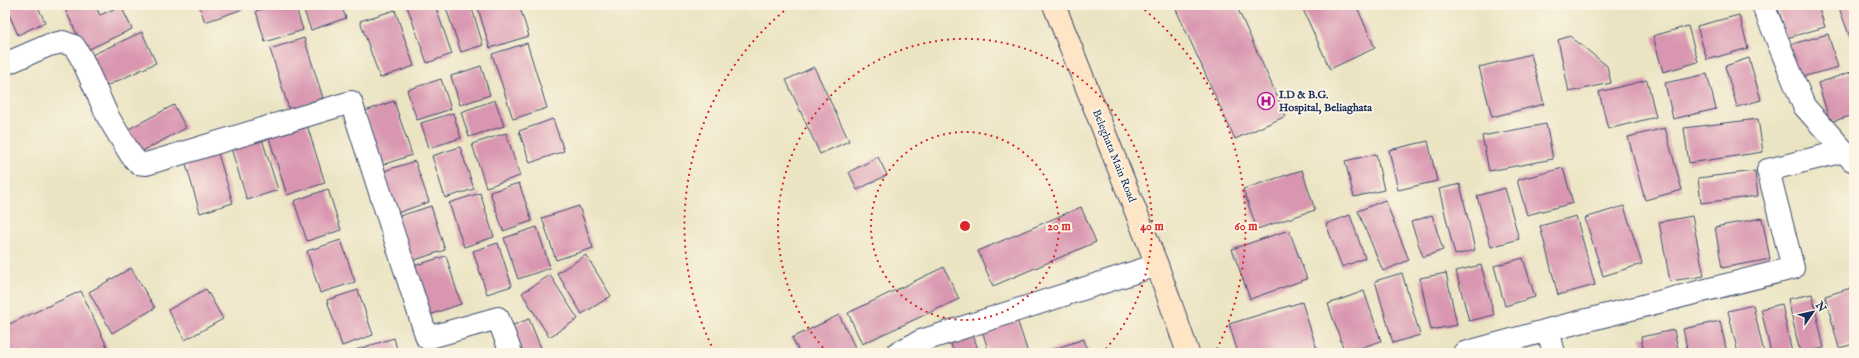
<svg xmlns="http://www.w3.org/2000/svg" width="1859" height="358" font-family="'IM FELL English',serif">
<rect width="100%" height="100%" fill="#fcf5e5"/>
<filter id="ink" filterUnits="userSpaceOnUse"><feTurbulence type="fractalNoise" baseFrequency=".025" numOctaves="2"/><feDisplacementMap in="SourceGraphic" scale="8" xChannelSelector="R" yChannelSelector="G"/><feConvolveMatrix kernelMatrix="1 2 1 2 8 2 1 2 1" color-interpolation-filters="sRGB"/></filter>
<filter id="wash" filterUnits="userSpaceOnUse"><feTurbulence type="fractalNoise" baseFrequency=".012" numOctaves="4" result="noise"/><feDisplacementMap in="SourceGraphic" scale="16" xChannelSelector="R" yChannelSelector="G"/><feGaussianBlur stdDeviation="0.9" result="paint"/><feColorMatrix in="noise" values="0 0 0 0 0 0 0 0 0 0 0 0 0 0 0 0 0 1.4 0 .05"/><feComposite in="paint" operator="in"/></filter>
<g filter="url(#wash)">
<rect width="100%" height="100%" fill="#ebe4c3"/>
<g id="blocks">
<g fill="#d996b0">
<polygon points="5,5 37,5 45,22 18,35"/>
<polygon points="63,5 95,5 100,15 121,6 132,29 85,51"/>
<polygon points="199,5 242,5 243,9 205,22"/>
<polygon points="275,5 295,5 303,30 265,42 256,11"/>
<polygon points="302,5 341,5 346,18 311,30"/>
<polygon points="411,5 435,5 452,54 427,63 407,6"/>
<polygon points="445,5 471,5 483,45 461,52"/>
<polygon points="477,5 519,5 529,36 490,48"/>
<polygon points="1174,5 1236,5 1286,116 1235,139"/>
<polygon points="1301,5 1356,5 1375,48 1330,69"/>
<polygon points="1777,5 1818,5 1825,27 1787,38"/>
<polygon points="1838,5 1854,5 1854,48"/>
<polygon points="395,10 414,66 380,78 360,21"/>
<polygon points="1739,15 1748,48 1707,60 1697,26"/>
<polygon points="1688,26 1698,62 1663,72 1653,36"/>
<polygon points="142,32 156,63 100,89 85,58"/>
<polygon points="1828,34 1838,67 1795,79 1785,46"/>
<polygon points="1570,36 1607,66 1611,83 1569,92 1558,40"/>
<polygon points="304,38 323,98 289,109 270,49"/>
<polygon points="527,43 547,108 513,119 492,54"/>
<polygon points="1531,54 1544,104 1492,117 1479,67"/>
<polygon points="1749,58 1761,100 1737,107 1725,66"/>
<polygon points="481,66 490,95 460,105 451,76"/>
<polygon points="814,67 849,141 820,154 786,80"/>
<polygon points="1854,71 1854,115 1830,122 1818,83"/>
<polygon points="1707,74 1716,109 1673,119 1665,83"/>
<polygon points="441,79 451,109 417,120 407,90"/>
<polygon points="1647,80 1656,117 1608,129 1599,92"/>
<polygon points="495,100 504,126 469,137 461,112"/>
<polygon points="394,101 412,155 382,165 365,111"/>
<polygon points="174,105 186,128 137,154 125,131"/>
<polygon points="453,113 461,138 429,148 421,123"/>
<polygon points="553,119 564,151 530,163 519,131"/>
<polygon points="1758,119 1763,152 1689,163 1684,128"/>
<polygon points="306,122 325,183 287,195 268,135"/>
<polygon points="1546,124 1553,159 1489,171 1482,136"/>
<polygon points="1665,128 1682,190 1645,200 1628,137"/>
<polygon points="506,133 520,176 486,187 472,144"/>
<polygon points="262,139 278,190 247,200 231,148"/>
<polygon points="1428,141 1437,181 1398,190 1389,150"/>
<polygon points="216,147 233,203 200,213 184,157"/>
<polygon points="460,147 474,189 445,198 432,156"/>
<polygon points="1376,154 1384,190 1354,197 1345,161"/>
<polygon points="878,157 887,175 857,190 849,172"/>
<polygon points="415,161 429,202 397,213 384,171"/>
<polygon points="1563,168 1573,203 1527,215 1517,180"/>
<polygon points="1302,170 1315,210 1257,229 1243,189"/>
<polygon points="1755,171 1758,196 1701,203 1698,178"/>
<polygon points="519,183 532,221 503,231 490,192"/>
<polygon points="1460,184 1475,250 1455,255 1439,189"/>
<polygon points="1505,188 1519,239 1491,247 1477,196"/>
<polygon points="328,189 341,230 307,241 294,201"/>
<polygon points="480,193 494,237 464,247 449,203"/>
<polygon points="1385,200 1409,260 1383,271 1358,211"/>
<polygon points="431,206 445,250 412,261 397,217"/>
<polygon points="579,206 593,248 556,260 542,218"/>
<polygon points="1624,206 1642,264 1603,276 1585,218"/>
<polygon points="1081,207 1096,242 993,286 978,251"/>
<polygon points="1350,215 1365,258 1342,267 1326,224"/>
<polygon points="1432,215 1443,250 1423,257 1411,222"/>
<polygon points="1576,216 1595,285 1558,295 1540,226"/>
<polygon points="1692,216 1704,276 1670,281 1659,222"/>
<polygon points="1762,218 1770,259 1722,268 1715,227"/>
<polygon points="537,227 550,268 518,279 504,238"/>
<polygon points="1289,230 1307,279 1250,299 1232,249"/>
<polygon points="341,240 355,282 320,293 307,251"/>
<polygon points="498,243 512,286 487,294 473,251"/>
<polygon points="586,255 611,296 582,314 557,273"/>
<polygon points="446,256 461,304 429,315 413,266"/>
<polygon points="1523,258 1535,297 1505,306 1494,266"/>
<polygon points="1481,265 1494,315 1469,321 1456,271"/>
<polygon points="944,267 959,299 862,344 848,313"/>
<polygon points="131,268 155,308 112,333 89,292"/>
<polygon points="1402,273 1420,335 1393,343 1375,281"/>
<polygon points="1446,273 1457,325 1431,330 1420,278"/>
<polygon points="550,275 578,319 549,337 522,293"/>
<polygon points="1854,287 1854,344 1839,348 1825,296"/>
<polygon points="206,289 223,319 185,340 168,310"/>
<polygon points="358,290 373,335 342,346 327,300"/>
<polygon points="81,291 110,353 5,353 5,326"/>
<polygon points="1364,291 1381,341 1345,353 1328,304"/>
<polygon points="1812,294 1824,348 1800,353 1788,299"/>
<polygon points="1302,302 1318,353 1238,353 1229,324"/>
<polygon points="1782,304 1792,353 1771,353 1761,309"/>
<polygon points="1753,305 1764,353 1738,353 1728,311"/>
<polygon points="839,315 855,347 843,353 800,353 792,338"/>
<polygon points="1016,316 1028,353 989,353 981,327"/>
<polygon points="529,319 543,353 518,353 508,327"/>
<polygon points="1720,321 1727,353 1688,353 1683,329"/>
<polygon points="1674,330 1679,353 1644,353 1641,337"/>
<polygon points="973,334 979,353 954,353 950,341"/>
<polygon points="394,338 398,353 355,353 355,350"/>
<polygon points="1084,339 1088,353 1042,353"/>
</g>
</g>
</g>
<g filter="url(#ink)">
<use href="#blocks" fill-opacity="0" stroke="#3a4a6d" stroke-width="1"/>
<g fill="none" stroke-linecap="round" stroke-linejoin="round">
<g stroke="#3a4a6d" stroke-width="24">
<g id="street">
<polyline points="1763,5 1804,106 1852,160"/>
<polyline points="5,64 49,45 63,42 74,46 82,59 108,117 131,155 138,163 146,164 351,102 427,338 498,318 511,353"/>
<polyline points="1548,330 1793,268 1768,170 1844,151"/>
<polyline points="897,353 921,341 1157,265"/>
<polyline points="1464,353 1548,330 1554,353"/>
</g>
</g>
<g stroke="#3a4a6d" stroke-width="24">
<polyline id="secondary" points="1054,5 1157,265 1188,353"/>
</g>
<use href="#street" stroke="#fff" stroke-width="22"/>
<use href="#secondary" stroke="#fee5c5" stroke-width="22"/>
</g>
</g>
<g fill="none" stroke="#d62828" stroke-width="2" stroke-dasharray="2 4">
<circle cx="965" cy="226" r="94"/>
<path d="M827 352A187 187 0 1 1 1103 352"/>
<path d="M714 351A281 281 0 0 1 790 6M1140 6A281 281 0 0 1 1216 351"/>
</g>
<defs>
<g id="hospital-ring" transform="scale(0.9)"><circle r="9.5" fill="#fcf5e5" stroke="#b5179e" stroke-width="1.5"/><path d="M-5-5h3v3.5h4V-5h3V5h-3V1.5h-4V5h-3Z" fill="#b5179e"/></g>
</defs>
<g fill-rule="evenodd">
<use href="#hospital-ring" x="1266" y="101"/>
</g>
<g text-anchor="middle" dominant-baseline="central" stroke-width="4" stroke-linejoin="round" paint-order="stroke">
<g font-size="11" font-weight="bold" fill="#1b2f5e" stroke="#fcf5e5" text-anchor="start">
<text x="1279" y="95">I.D &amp; B.G.<tspan x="1279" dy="13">Hospital, Beliaghata</tspan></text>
</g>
<g font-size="11" fill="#1b2f5e" stroke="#fcf5e5">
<text transform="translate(1114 156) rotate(68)">Beleghata Main Road</text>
</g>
</g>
<circle cx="965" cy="226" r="6" fill="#d62828" stroke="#fcf5e5" stroke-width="2"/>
<g font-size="12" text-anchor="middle" font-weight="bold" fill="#d62828" stroke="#fcf5e5" stroke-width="4" stroke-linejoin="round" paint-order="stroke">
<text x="1059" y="230">20 m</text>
<text x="1152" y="230">40 m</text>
<text x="1246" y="230">60 m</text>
</g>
<rect width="1859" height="358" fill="none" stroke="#fcf5e5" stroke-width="20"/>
<g transform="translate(1813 312) rotate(56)" stroke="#fcf5e5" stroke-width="3" paint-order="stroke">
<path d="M0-3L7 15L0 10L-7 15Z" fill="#1b2f5e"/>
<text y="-6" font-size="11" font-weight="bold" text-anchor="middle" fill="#1b2f5e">N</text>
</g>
</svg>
